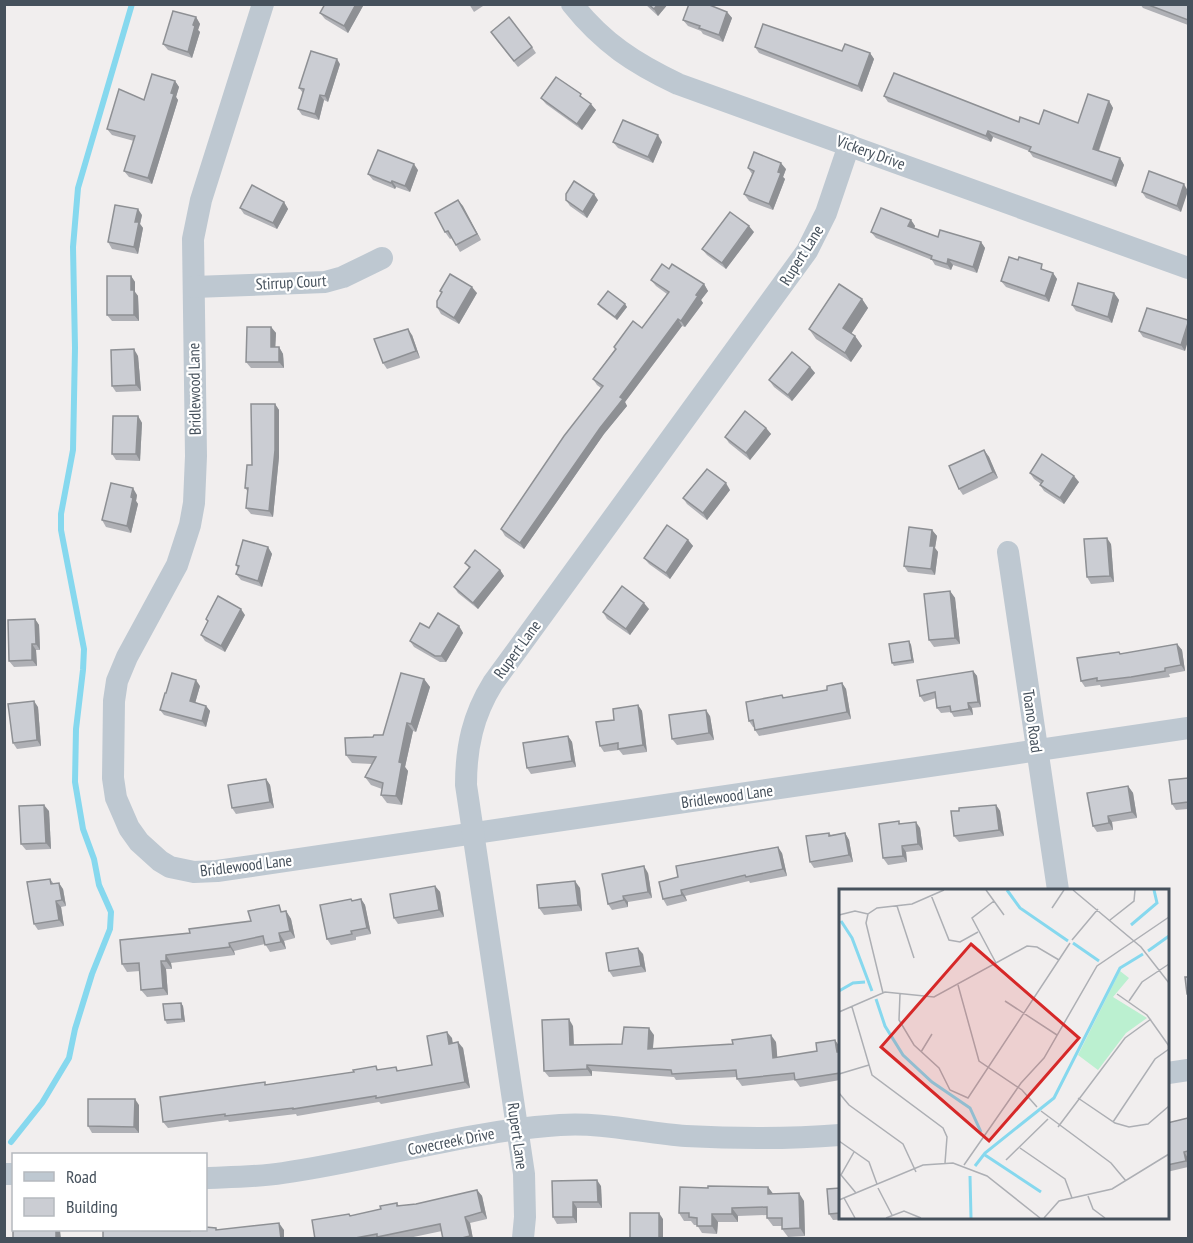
<svg xmlns="http://www.w3.org/2000/svg" width="1193" height="1243" font-family="'PT Sans Narrow',sans-serif">
<rect width="100%" height="100%" fill="#f1eeee"/>
<g fill="none" stroke-linecap="round" stroke-linejoin="round">
<polyline stroke="#86d8ee" stroke-width="6" points="11,1142 42,1103 69,1058 75,1029 92,974 110,929 111,912 99,885 94,859 83,829 75,782 76,729 83,670 84,649 61,530 61,514 73,450 75,348 73,247 78,188 132,4"/>
<g stroke="#bec8d1" stroke-width="22">
<polyline points="263,4 201,200 193,239 196,456 194,503 190,525 177,565 127,657 117,681 114,701 113,778 116,798 129,828 139,842 160,861 170,867 194,872 217,871 1188,728"/>
<path d="M572,4C603,43 634,63 678,84L1188,268"/>
<polyline points="194,287 325,282 343,277 382,258"/>
<polyline points="1008,552 1058,890"/>
<polyline points="1168,1073 1188,1070"/>
<polyline points="4,1174 14,1174"/>
<path d="M206,1178C231,1177 257,1177 283,1173C376,1160 466,1131 560,1125C603,1122 644,1133 686,1136C738,1139 789,1139 840,1135"/>
<path d="M523,1238L525,1217L524,1174L466,785C466,747 473,715 493,683L807,251L826,213L849,145"/>
</g>
</g>
<g fill="#afb0b5">
<polygon points="363,4 363,6 348,33 325,19 320,13"/>
<polygon points="469,4 486,4 474,12"/>
<polygon points="645,4 668,4 658,16"/>
<polygon points="1140,4 1188,4 1188,25 1143,8"/>
<polygon points="727,12 732,18 723,42 703,34 701,31 688,26 683,20"/>
<polygon points="196,17 200,24 198,30 200,32 192,58 168,50 163,44"/>
<polygon points="495,38 532,47 536,53 518,67"/>
<polygon points="755,47 870,53 874,59 862,92 759,53"/>
<polygon points="340,64 328,102 324,100 319,120 302,115 298,109 303,93 299,88"/>
<polygon points="175,81 179,87 176,97 178,100 152,184 129,177 124,171 134,141 112,135 107,129 144,100"/>
<polygon points="884,96 1019,122 1039,124 1078,123 1109,101 1113,108 1099,151 1120,158 1124,165 1116,187 1033,157 1029,151 993,137 991,142 888,102"/>
<polygon points="541,98 585,100 596,110 582,130 546,104"/>
<polygon points="613,142 662,142 653,163 618,148"/>
<polygon points="748,168 786,169 783,177 785,179 773,210 749,201 744,194 752,174"/>
<polygon points="418,170 410,192 396,187 395,189 373,180 368,174"/>
<polygon points="1184,184 1181,212 1146,198 1142,192"/>
<polygon points="458,200 481,240 460,252 452,238 450,239 445,232"/>
<polygon points="566,200 598,200 587,218 570,206"/>
<polygon points="284,202 288,209 277,229 244,214 240,208"/>
<polygon points="142,215 140,224 143,228 138,254 112,249 108,242"/>
<polygon points="911,220 915,226 914,228 938,237 981,242 985,248 977,273 953,265 951,270 935,265 932,260 876,238 871,232"/>
<polygon points="754,232 726,269 707,255 702,249"/>
<polygon points="669,269 704,284 708,291 701,300 703,303 685,327 682,326 625,402 627,406 604,434 524,549 505,536 501,529 601,388 597,385 593,379 615,349 614,347 642,328 667,294 656,286 651,280"/>
<polygon points="1047,271 1053,273 1057,279 1049,302 1006,287 1001,281"/>
<polygon points="131,276 135,282 135,292 138,296 139,321 112,321 107,315"/>
<polygon points="440,291 477,293 459,324 441,314 437,307 441,293"/>
<polygon points="1114,293 1119,300 1112,323 1076,311 1072,305"/>
<polygon points="862,299 868,308 851,334 855,336 862,346 851,362 816,339 809,329"/>
<polygon points="598,304 625,304 627,307 617,320 600,307"/>
<polygon points="1188,320 1185,351 1143,337 1139,331"/>
<polygon points="271,327 276,333 275,347 279,347 283,354 284,368 251,368 246,362"/>
<polygon points="412,335 420,358 387,369 383,363"/>
<polygon points="138,356 141,391 116,392 112,386"/>
<polygon points="810,367 815,373 792,401 774,387 769,380"/>
<polygon points="275,404 279,410 279,457 273,517 251,514 246,508 248,492 245,488 252,465"/>
<polygon points="138,416 142,423 140,461 116,460 112,454"/>
<polygon points="766,428 771,434 750,460 729,443 725,437"/>
<polygon points="984,450 989,457 998,478 963,495 959,489"/>
<polygon points="1030,473 1079,482 1064,504 1044,491 1040,485 1041,484 1034,479"/>
<polygon points="730,490 707,520 687,504 683,498"/>
<polygon points="137,495 136,501 138,504 131,533 106,527 102,520"/>
<polygon points="932,530 937,536 935,548 938,552 935,575 908,572 904,566"/>
<polygon points="688,540 693,546 670,579 649,564 644,558"/>
<polygon points="1111,544 1114,582 1091,584 1087,577"/>
<polygon points="268,547 272,554 262,587 241,580 236,574 238,569 236,565"/>
<polygon points="465,563 500,570 504,576 478,609 458,593 454,587 469,568"/>
<polygon points="950,591 955,598 960,644 934,647 929,640"/>
<polygon points="649,609 630,635 607,619 603,612"/>
<polygon points="245,615 225,652 205,641 201,635 208,622 206,619"/>
<polygon points="35,619 39,625 40,650 36,650 37,666 14,667 9,661"/>
<polygon points="459,626 463,633 446,662 440,662 414,647 410,641 429,628"/>
<polygon points="909,641 911,645 914,663 894,666 892,663"/>
<polygon points="1177,644 1182,650 1185,671 1169,674 1170,677 1101,687 1100,685 1085,687 1081,681 1121,654"/>
<polygon points="973,671 977,676 981,707 972,708 973,715 954,717 951,712 941,713 937,708 936,698 924,702 920,696"/>
<polygon points="424,679 430,687 416,732 413,731 405,767 408,771 402,805 387,803 381,795 382,789 371,785 365,777 372,764 352,763 346,755 373,737 383,735"/>
<polygon points="842,683 846,689 851,719 759,736 755,730 754,727 753,727 749,721 784,698 827,690"/>
<polygon points="200,686 195,703 206,706 210,711 206,727 164,715 160,710 166,693"/>
<polygon points="638,705 642,711 647,752 623,755 619,750 604,752 600,746 614,720"/>
<polygon points="38,707 41,746 17,749 13,743"/>
<polygon points="710,716 714,740 677,745 672,739"/>
<polygon points="568,736 572,742 576,767 531,774 527,768"/>
<polygon points="1188,778 1188,809 1176,810 1172,804"/>
<polygon points="266,779 270,785 274,808 236,814 232,808"/>
<polygon points="1128,786 1133,793 1137,818 1112,822 1113,830 1097,832 1093,826"/>
<polygon points="996,805 1000,811 1004,836 959,842 954,836"/>
<polygon points="49,811 51,849 26,850 21,844"/>
<polygon points="901,824 920,828 923,850 906,852 907,862 888,865 883,858"/>
<polygon points="829,833 831,835 845,833 849,840 853,862 814,868 810,862"/>
<polygon points="782,853 787,876 750,883 749,881 685,896 687,901 667,906 663,899 659,882"/>
<polygon points="648,873 652,898 628,902 628,907 612,910 608,904"/>
<polygon points="50,879 54,884 63,889 66,906 61,907 64,926 38,930 34,924"/>
<polygon points="435,886 440,892 444,917 398,924 394,918"/>
<polygon points="580,888 582,911 544,915 539,908"/>
<polygon points="351,899 353,901 361,899 365,905 371,934 356,937 356,940 331,945 327,939"/>
<polygon points="286,911 291,919 295,938 284,941 286,949 270,952 265,944 234,951 235,955 171,963 172,969 166,969 168,995 147,997 141,990 140,971 127,972 122,964 190,933 251,921"/>
<polygon points="643,954 646,972 613,977 609,971"/>
<polygon points="181,1003 183,1006 185,1022 167,1024 165,1020"/>
<polygon points="573,1026 574,1045 622,1044 654,1035 653,1049 776,1042 777,1058 840,1047 840,1080 800,1087 795,1080 742,1086 737,1079 737,1077 676,1080 674,1077 592,1071 592,1076 549,1077 544,1071"/>
<polygon points="452,1038 452,1043 463,1048 470,1088 381,1104 379,1102 297,1116 296,1114 229,1122 228,1120 168,1128 163,1122 267,1085 379,1070 399,1071 432,1065"/>
<polygon points="139,1105 139,1133 92,1133 88,1126"/>
<polygon points="1188,1118 1188,1167 1167,1172 1167,1123"/>
<polygon points="552,1181 601,1186 602,1208 577,1208 577,1223 557,1224 553,1217"/>
<polygon points="768,1187 773,1194 804,1201 805,1236 788,1237 782,1229 782,1226 773,1226 767,1218 767,1215 738,1216 738,1222 718,1222 717,1234 702,1233 697,1225 694,1225 691,1221 684,1221 679,1213 708,1188"/>
<polygon points="840,1188 840,1218 875,1218 833,1220 829,1214"/>
<polygon points="477,1190 482,1196 487,1219 470,1223 473,1239 443,1239 442,1231 404,1239 315,1239 351,1216 381,1209 397,1203 399,1206 416,1204"/>
</g>
<g fill="#8e9094">
<polygon points="356,4 363,4 363,6 348,33 344,26"/>
<polygon points="658,4 668,4 658,16 654,9"/>
<polygon points="727,12 732,18 723,42 719,35"/>
<polygon points="196,17 200,24 198,30 200,32 192,58 188,52 193,25"/>
<polygon points="870,53 874,59 862,92 858,86"/>
<polygon points="337,59 340,64 328,102 325,96"/>
<polygon points="175,81 179,87 176,97 178,100 152,184 148,178"/>
<polygon points="320,95 324,100 319,120 315,114"/>
<polygon points="1109,101 1113,108 1097,155 1093,149"/>
<polygon points="591,104 596,110 582,130 577,124"/>
<polygon points="988,131 993,137 991,142 986,136"/>
<polygon points="658,135 662,142 653,163 648,157"/>
<polygon points="1120,158 1124,165 1116,187 1112,181"/>
<polygon points="781,163 786,169 783,177 785,179 773,210 769,204"/>
<polygon points="414,164 418,170 410,192 405,186"/>
<polygon points="392,181 396,187 395,189 391,183"/>
<polygon points="1184,184 1188,191 1181,212 1177,206"/>
<polygon points="594,194 598,200 587,218 583,212"/>
<polygon points="458,200 463,206 481,240 477,234"/>
<polygon points="284,202 288,209 277,229 273,223"/>
<polygon points="138,209 142,215 140,224 143,228 138,254 134,247 135,222"/>
<polygon points="911,220 915,226 913,232 908,226"/>
<polygon points="749,226 754,232 726,269 722,263"/>
<polygon points="981,242 985,248 977,273 973,267"/>
<polygon points="948,259 953,265 951,270 947,264"/>
<polygon points="1053,273 1057,279 1049,302 1045,296"/>
<polygon points="131,276 135,282 135,292 138,296 139,321 134,315 131,290"/>
<polygon points="704,284 708,291 701,300 703,303 685,327 681,321 696,295"/>
<polygon points="472,287 477,293 459,324 454,318"/>
<polygon points="1114,293 1119,300 1112,323 1108,317"/>
<polygon points="862,299 868,308 849,337 843,328"/>
<polygon points="625,304 627,307 617,320 615,317"/>
<polygon points="678,319 682,326 625,402 627,406 604,434 524,549 520,543 620,397"/>
<polygon points="1188,323 1188,341 1185,351 1181,345"/>
<polygon points="271,327 276,333 275,354 271,347"/>
<polygon points="408,329 412,335 420,358 416,351"/>
<polygon points="855,336 862,346 851,362 845,353"/>
<polygon points="279,347 283,354 284,368 279,362"/>
<polygon points="134,349 138,356 141,391 136,385"/>
<polygon points="810,367 815,373 792,401 788,395"/>
<polygon points="275,404 279,410 279,457 273,517 269,511"/>
<polygon points="138,416 142,423 140,461 136,454"/>
<polygon points="766,428 771,434 750,460 746,453"/>
<polygon points="984,450 989,457 998,478 993,472"/>
<polygon points="1074,476 1079,482 1064,504 1060,498"/>
<polygon points="726,483 730,490 707,520 703,513"/>
<polygon points="133,488 137,495 136,501 138,504 131,533 127,526"/>
<polygon points="932,530 937,536 935,548 938,552 935,575 931,569 930,546"/>
<polygon points="1107,538 1111,544 1114,582 1110,576"/>
<polygon points="688,540 693,546 670,579 666,573"/>
<polygon points="268,547 272,554 262,587 258,581"/>
<polygon points="500,570 504,576 478,609 473,603"/>
<polygon points="950,591 955,598 960,644 955,638"/>
<polygon points="644,603 649,609 630,635 626,629"/>
<polygon points="241,609 245,615 225,652 221,646"/>
<polygon points="35,619 39,625 40,650 36,644"/>
<polygon points="459,626 463,633 446,662 441,656"/>
<polygon points="909,641 911,645 914,663 912,660"/>
<polygon points="32,644 36,650 37,666 32,660"/>
<polygon points="1177,644 1182,650 1185,671 1181,665"/>
<polygon points="973,671 977,676 981,707 978,702"/>
<polygon points="424,679 430,687 416,732 411,724"/>
<polygon points="196,680 200,686 194,707 190,701"/>
<polygon points="842,683 846,689 851,719 847,712"/>
<polygon points="34,701 38,707 41,746 37,740"/>
<polygon points="968,703 972,708 973,715 969,709"/>
<polygon points="638,705 642,711 647,752 643,745"/>
<polygon points="206,706 210,711 206,727 202,721"/>
<polygon points="706,710 710,716 714,740 709,733"/>
<polygon points="407,723 413,731 405,767 408,771 402,805 396,796 399,762"/>
<polygon points="568,736 572,742 576,767 572,761"/>
<polygon points="266,779 270,785 274,808 270,802"/>
<polygon points="1128,786 1133,793 1137,818 1132,812"/>
<polygon points="44,805 49,811 51,849 46,843"/>
<polygon points="996,805 1000,811 1004,836 999,830"/>
<polygon points="1108,816 1112,822 1113,830 1109,823"/>
<polygon points="916,822 920,828 923,850 918,844"/>
<polygon points="845,833 849,840 853,862 849,855"/>
<polygon points="902,846 906,852 907,862 903,856"/>
<polygon points="778,847 782,853 787,876 783,869"/>
<polygon points="644,866 648,873 652,898 648,892"/>
<polygon points="575,881 580,888 582,911 578,905"/>
<polygon points="59,883 63,889 66,906 62,900"/>
<polygon points="435,886 440,892 444,917 439,910"/>
<polygon points="681,890 685,896 687,901 682,895"/>
<polygon points="623,896 628,902 628,907 624,900"/>
<polygon points="361,899 365,905 371,934 367,928"/>
<polygon points="56,901 61,907 64,926 59,920"/>
<polygon points="286,911 291,919 295,938 290,931"/>
<polygon points="279,933 284,941 286,949 281,942"/>
<polygon points="229,943 234,951 235,955 230,947"/>
<polygon points="638,948 643,954 646,972 641,966"/>
<polygon points="166,955 171,963 172,969 166,961"/>
<polygon points="161,961 166,969 168,995 163,988"/>
<polygon points="181,1003 183,1006 185,1022 182,1019"/>
<polygon points="569,1019 573,1026 574,1052 570,1045"/>
<polygon points="649,1028 654,1035 652,1056 648,1049"/>
<polygon points="447,1032 452,1038 454,1050 449,1044"/>
<polygon points="771,1035 776,1042 778,1065 773,1058"/>
<polygon points="835,1040 840,1047 840,1057 837,1052"/>
<polygon points="458,1042 463,1048 470,1088 465,1082"/>
<polygon points="587,1065 592,1071 592,1076 587,1069"/>
<polygon points="135,1099 139,1105 139,1133 134,1127"/>
<polygon points="1184,1152 1188,1158 1188,1164 1186,1161"/>
<polygon points="597,1180 601,1186 602,1208 598,1202"/>
<polygon points="768,1187 774,1195 768,1194"/>
<polygon points="477,1190 482,1196 487,1219 482,1212"/>
<polygon points="799,1193 804,1201 805,1236 800,1228"/>
<polygon points="573,1202 577,1208 577,1223 573,1217"/>
<polygon points="732,1208 738,1216 738,1222 732,1214"/>
<polygon points="659,1213 663,1219 663,1239 659,1239"/>
<polygon points="712,1214 718,1222 717,1234 712,1226"/>
<polygon points="465,1217 470,1223 473,1239 472,1239 470,1236"/>
<polygon points="279,1223 284,1230 284,1239 281,1239"/>
<polygon points="56,1230 60,1230 61,1239 56,1239"/>
</g>
<g fill="#cbcdd3" stroke="#8e9094" stroke-width="1.5">
<polygon points="325,4 356,4 344,26 320,13"/>
<polygon points="648,4 658,4 654,9"/>
<polygon points="689,4 707,4 727,12 719,35 699,28 700,26 683,20"/>
<polygon points="1146,4 1188,4 1188,20"/>
<polygon points="173,11 196,17 193,25 195,26 188,52 163,44"/>
<polygon points="509,17 532,47 514,61 491,32"/>
<polygon points="763,24 842,51 845,44 870,53 858,86 755,47"/>
<polygon points="311,51 337,59 325,96 320,95 315,114 298,109 304,89 299,88"/>
<polygon points="894,73 1019,122 1020,117 1039,124 1044,110 1078,123 1088,94 1109,101 1093,149 1120,158 1112,181 1029,151 1031,147 988,131 986,136 884,96"/>
<polygon points="152,74 175,81 171,93 174,94 148,178 124,171 135,136 107,129 119,89 144,100"/>
<polygon points="556,77 581,94 580,96 591,104 577,124 541,98"/>
<polygon points="623,120 658,135 648,157 613,142"/>
<polygon points="378,150 414,164 405,186 392,181 391,183 368,174"/>
<polygon points="754,152 781,163 778,172 781,173 769,204 744,194 754,171 748,168"/>
<polygon points="1149,171 1184,184 1177,206 1142,192"/>
<polygon points="574,181 594,194 583,212 566,200 566,194"/>
<polygon points="252,185 284,202 273,223 240,208"/>
<polygon points="458,200 477,234 456,245 448,231 445,232 435,213"/>
<polygon points="115,205 138,209 135,222 139,222 134,247 108,242"/>
<polygon points="881,208 911,220 908,226 938,237 940,230 981,242 973,267 948,259 947,264 931,259 932,256 871,232"/>
<polygon points="730,212 749,226 722,263 702,249"/>
<polygon points="1009,257 1018,260 1019,257 1042,264 1041,269 1053,273 1045,296 1001,281"/>
<polygon points="662,264 669,269 672,264 704,284 696,295 698,296 681,321 678,319 620,397 623,399 600,428 520,543 501,529 564,436 603,386 593,379 616,349 614,347 633,321 642,328 669,292 651,280"/>
<polygon points="450,274 472,287 454,318 437,307 437,301 442,292 440,291"/>
<polygon points="107,276 131,276 131,290 134,290 134,315 107,315"/>
<polygon points="1078,283 1114,293 1108,317 1072,305"/>
<polygon points="839,284 862,299 843,328 855,336 845,353 809,329"/>
<polygon points="608,291 625,304 615,317 598,304"/>
<polygon points="1147,308 1188,320 1188,323 1181,345 1139,331"/>
<polygon points="247,327 271,327 271,347 279,347 279,362 246,362"/>
<polygon points="408,329 416,351 383,363 374,339"/>
<polygon points="134,349 136,385 112,386 111,350"/>
<polygon points="792,352 810,367 788,395 769,380"/>
<polygon points="251,404 275,404 275,450 269,511 246,508 248,488 245,488 247,465 252,465"/>
<polygon points="745,411 766,428 746,453 725,437"/>
<polygon points="113,416 138,416 136,454 112,454"/>
<polygon points="984,450 993,472 959,489 949,466"/>
<polygon points="1042,454 1074,476 1060,498 1040,485 1043,481 1030,473"/>
<polygon points="707,469 726,483 703,513 683,498"/>
<polygon points="111,483 133,488 131,497 133,498 127,526 102,520"/>
<polygon points="667,525 688,540 666,573 644,558"/>
<polygon points="909,527 932,530 930,546 934,546 931,569 904,566"/>
<polygon points="1107,538 1110,576 1087,577 1084,539"/>
<polygon points="243,540 268,547 258,581 236,574 239,566 236,565"/>
<polygon points="475,550 500,570 473,603 454,587 470,567 465,563"/>
<polygon points="622,586 644,603 626,629 603,612"/>
<polygon points="950,591 955,638 929,640 924,594"/>
<polygon points="218,596 241,609 221,646 201,635 208,621 206,619"/>
<polygon points="438,613 459,626 441,656 435,656 410,641 420,623 429,628"/>
<polygon points="35,619 36,644 32,644 32,660 9,661 8,620"/>
<polygon points="909,641 912,660 892,663 889,644"/>
<polygon points="1177,644 1181,665 1165,668 1165,671 1131,677 1097,681 1097,678 1081,681 1077,658 1119,652 1120,654"/>
<polygon points="973,671 978,702 968,703 969,709 951,712 950,706 937,708 935,692 920,696 917,680"/>
<polygon points="172,673 196,680 190,701 206,706 202,721 160,710 165,693 166,693"/>
<polygon points="401,673 424,679 411,724 407,723 399,762 402,763 396,796 381,795 383,783 365,777 376,757 346,755 345,738 373,737 374,735 383,735"/>
<polygon points="842,683 847,712 755,730 753,720 749,721 746,702 782,695 783,698 827,690 827,686"/>
<polygon points="34,701 37,740 13,743 8,704"/>
<polygon points="638,705 643,745 618,749 618,743 600,746 596,722 614,720 613,709"/>
<polygon points="706,710 709,733 672,739 669,715"/>
<polygon points="568,736 572,761 527,768 523,743"/>
<polygon points="1188,778 1188,802 1172,804 1169,780"/>
<polygon points="266,779 270,802 232,808 228,785"/>
<polygon points="1128,786 1132,812 1108,816 1109,823 1093,826 1087,793"/>
<polygon points="44,805 46,843 21,844 19,806"/>
<polygon points="996,805 999,830 954,836 951,811 959,811 959,808"/>
<polygon points="899,821 899,824 916,822 918,844 902,846 903,856 883,858 879,824"/>
<polygon points="829,833 829,836 845,833 849,855 810,862 806,836"/>
<polygon points="778,847 783,869 746,877 745,875 681,890 682,895 663,899 659,882 678,877 676,866"/>
<polygon points="644,866 648,892 623,896 624,900 608,904 602,874"/>
<polygon points="50,879 51,884 59,883 62,900 56,901 59,920 34,924 27,882"/>
<polygon points="575,881 578,905 539,908 537,885"/>
<polygon points="435,886 439,910 394,918 390,894"/>
<polygon points="351,899 352,901 361,899 367,928 351,931 352,934 327,939 320,905"/>
<polygon points="279,905 281,912 286,911 290,931 279,933 281,942 265,945 263,936 229,943 230,947 166,955 166,961 161,961 163,988 141,990 139,963 122,964 120,940 190,933 189,929 251,921 248,911"/>
<polygon points="638,948 641,966 609,971 606,953"/>
<polygon points="1185,977 1188,977 1188,994 1187,994"/>
<polygon points="181,1003 182,1019 165,1020 163,1004"/>
<polygon points="569,1019 570,1045 622,1044 624,1027 649,1028 648,1049 733,1044 732,1040 771,1035 773,1058 817,1051 816,1043 835,1040 837,1052 840,1052 840,1073 795,1080 794,1073 737,1079 736,1070 672,1074 671,1070 587,1065 587,1069 544,1071 542,1020"/>
<polygon points="447,1032 449,1044 458,1042 465,1082 376,1098 376,1096 293,1109 293,1108 225,1116 225,1114 163,1122 160,1097 265,1082 265,1085 354,1072 353,1070 376,1066 377,1070 396,1067 397,1071 432,1065 427,1036"/>
<polygon points="88,1099 135,1099 134,1127 88,1126"/>
<polygon points="1188,1118 1188,1151 1184,1152 1186,1161 1167,1165 1167,1123"/>
<polygon points="597,1180 598,1202 573,1202 573,1217 553,1217 552,1181"/>
<polygon points="708,1186 768,1187 768,1194 799,1193 800,1228 782,1229 782,1218 767,1218 767,1207 732,1208 732,1214 712,1214 712,1226 697,1226 697,1218 689,1217 689,1213 679,1213 680,1187 708,1188"/>
<polygon points="840,1188 840,1213 829,1214 827,1189"/>
<polygon points="477,1190 482,1212 465,1217 470,1236 458,1239 443,1239 440,1224 377,1237 377,1234 350,1239 315,1239 312,1220 349,1214 350,1216 381,1209 380,1206 397,1203 397,1206 416,1204"/>
<rect x="630" y="1213" width="29" height="26"/>
<polygon points="279,1223 281,1239 103,1239 103,1230 190,1231 190,1230 206,1230 206,1227 216,1228 216,1230"/>
<polygon points="13,1229 56,1230 56,1239 13,1239"/>
</g>
<g text-anchor="middle" dominant-baseline="central" stroke-width="4.5" stroke-linejoin="round" paint-order="stroke">
<g font-size="16" fill="#46515c" stroke="#fff">
<text transform="translate(871 152) rotate(20)">Vickery Drive</text>
<text transform="translate(801 255) rotate(-58)">Rupert Lane</text>
<text transform="translate(291 282) rotate(-3)">Stirrup Court</text>
<text transform="translate(194 389) rotate(-91)">Bridlewood Lane</text>
<text transform="translate(517 649) rotate(-54)">Rupert Lane</text>
<text transform="translate(1033 721) rotate(82)">Toano Road</text>
<text transform="translate(727 796) rotate(-8)">Bridlewood Lane</text>
<text transform="translate(246 865) rotate(-7)">Bridlewood Lane</text>
<text transform="translate(518 1136) rotate(82)">Rupert Lane</text>
<text transform="translate(451 1141) rotate(-11)">Covecreek Drive</text>
</g>
</g>
<g transform="translate(839 889)">
<rect width="330" height="330" fill="#f1eeee"/>
<path d="M281,82L290,89L274,108L308,129L287,144L259,181L239,166Z" fill="#bbf0d0"/>
<path fill="none" stroke="#86d8ee" stroke-width="3" d="M168,1L181,19L229,52M2,32L13,49L33,102M292,36L318,14L315,1M234,54L260,72M309,62L330,47M0,102L14,94L26,93M37,110L46,137L64,166L93,193L131,219L142,243M146,266L202,303M136,277L146,264L215,209L281,79L304,65M131,287L132,329"/>
<path fill="none" stroke="#adafb4" stroke-width="1.5" d="M147,1L165,26M234,1L302,58L330,94M92,6L110,51L121,53L139,43M155,12L133,29L157,74M58,17L75,69M213,19L225,1M0,26L16,22L29,25M271,31L295,12L296,1M233,51L259,20M119,96L140,172L183,201L198,218M44,104L27,34L29,25L38,19L73,15L105,1M61,105L60,131L75,156L100,179L111,201L129,209L231,54M278,105L308,126L330,157M166,112L218,146M290,112L303,93L330,75M13,118L33,186L104,239L108,248L106,274M0,123L46,103L95,108L188,57L198,58L220,71M82,163L93,145M0,185L30,176M0,204L10,216L64,255L77,283M239,209L276,234L290,238L309,235L330,217M202,222L272,274L287,292M274,233L316,170L330,160M219,238L286,149L312,130M0,252L30,273L38,295M181,259L226,290L233,309M15,263L2,286L17,304M167,271L209,230M125,276L182,194L205,169L258,77L330,28M39,299L53,326M249,307L254,320L266,329M5,309L16,329M0,311L84,276L114,274L148,287L201,329M47,329L65,322L82,329M205,329L220,312L273,300L330,265"/>
<path fill="#d62828" fill-opacity="0.15" stroke="#d62828" stroke-width="3" d="M132,55L240,149L150,252L42,158Z"/>
<rect width="330" height="330" fill="none" stroke="#46515c" stroke-width="3"/>
</g>
<rect width="1193" height="1243" fill="none" stroke="#46515c" stroke-width="12"/>
<rect x="12" y="1153" width="195" height="78" fill="#ffffff" stroke="#b5b9be" stroke-width="1.5"/>
<rect x="24" y="1172" width="30" height="9" fill="#bec8d1" stroke="#b5b9be" stroke-width="1.5"/>
<text x="66" y="1183" font-size="18" fill="#46515c">Road</text>
<rect x="24" y="1198" width="30" height="18" fill="#cbcdd3" stroke="#b5b9be" stroke-width="1.5"/>
<text x="66" y="1213" font-size="18" fill="#46515c">Building</text>
</svg>
